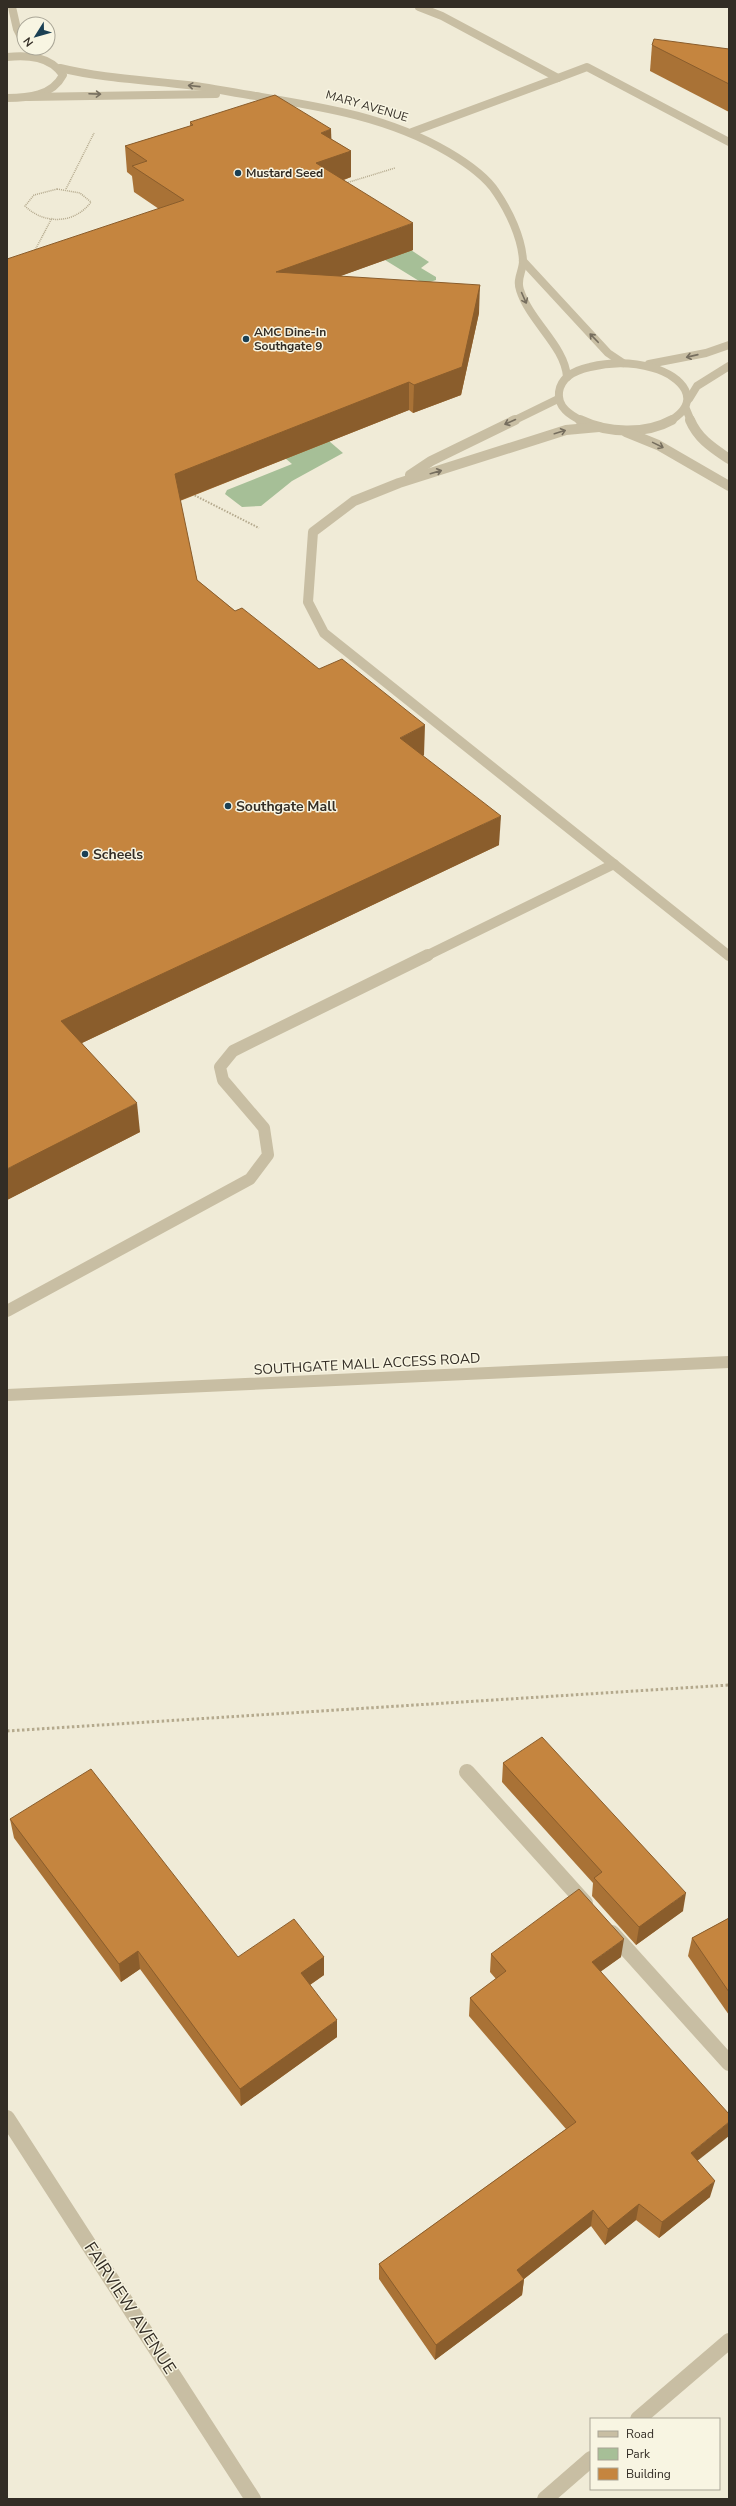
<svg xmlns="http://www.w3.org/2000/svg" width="736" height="2506" font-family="'Nunito Sans',sans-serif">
<rect width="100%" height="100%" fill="#f0ebd7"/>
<g fill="#a6bf97">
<polygon points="411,250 429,262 421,268 436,277 436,280 424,284 385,260"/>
<polygon points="329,441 343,453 292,481 261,506 242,507 225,494 227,490 292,464 285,458"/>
</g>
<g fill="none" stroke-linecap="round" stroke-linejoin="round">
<g stroke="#b4a98d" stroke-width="1.5" stroke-dasharray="1 1" stroke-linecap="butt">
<polyline points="346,183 395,168"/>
<path d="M57,189L80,193L91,202C75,224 44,225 25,206L34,195Z"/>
<polyline points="66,189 94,133"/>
<polyline points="34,252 52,218"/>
</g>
<polyline stroke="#b4a98d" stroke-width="2" stroke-dasharray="1.5 1.5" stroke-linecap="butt" points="192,494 259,528"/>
<polyline stroke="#b4a98d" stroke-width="3" stroke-dasharray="2.5 2.5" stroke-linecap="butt" points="7,1731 729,1685"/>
<g stroke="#c8bea3" stroke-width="8">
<polyline points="12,7 17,29 24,43"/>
<path d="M7,57C28,55 50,56 63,75C52,96 28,98 7,98"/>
<path d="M60,68C105,79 150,80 196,86C216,89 236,93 256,96C323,107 388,117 448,152C465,162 485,175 496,192C509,211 522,238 523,261C523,271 516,279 520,290C530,322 565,346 567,377"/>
<polyline points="558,78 587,67 729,142"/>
<polyline points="28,97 216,94"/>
<polyline points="412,132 558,78 442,16 419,7"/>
<polyline points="523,261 608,353 623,363"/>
<polyline points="649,364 706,353 729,345"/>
<polyline points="689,399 697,386 729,366"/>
<polyline points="686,409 691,421"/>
<polyline points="513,421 558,399"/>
<path d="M582,421C570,415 557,407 559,392C561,377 576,370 590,367C611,362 632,362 653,368C682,376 704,401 670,421"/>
</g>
<g stroke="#c8bea3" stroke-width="10">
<path d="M580,420C607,433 645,435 672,420"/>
<path d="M690,420C698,439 713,448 729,459"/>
<polyline points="599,427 566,430 399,483 354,501 313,532 308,602 324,633 729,956"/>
<polyline points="626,432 658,445 729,486"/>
<polyline points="410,475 431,461 515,420"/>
<polyline points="426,956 614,864"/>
</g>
<g stroke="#c8bea3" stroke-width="12">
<polyline points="7,1311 250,1179 268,1155 264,1128 223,1080 220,1067 233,1051 428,955"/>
<polyline points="7,1395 729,1362"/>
</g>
<g stroke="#c8bea3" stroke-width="16">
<polyline points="467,1772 585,1903"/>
<polyline points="612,1933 729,2063"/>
<polyline points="7,2118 253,2499"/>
<polyline points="638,2419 729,2341"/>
<polyline points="545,2499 591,2459"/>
</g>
</g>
<g fill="#a97236">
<polygon points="652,45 729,49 729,112 650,71"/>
<polygon points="190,122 331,139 351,151 351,177 344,180 413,250 340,276 479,313 461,395 413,413 409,410 180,501 197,580 235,611 424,755 423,756 499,845 82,1043 140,1132 7,1200 159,209 134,192 132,176 127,172 125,146 190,126"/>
<polygon points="503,1763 683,1911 636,1945 592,1896 593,1883 502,1782"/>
<polygon points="10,1819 238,1957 324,1957 324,1975 310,1985 337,2037 241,2106 140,1969 121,1982 14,1838"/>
<polygon points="729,1918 729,2015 688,1956 692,1938"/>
<polygon points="491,1954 621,1957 601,1971 698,2161 710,2197 659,2238 636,2220 605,2245 591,2226 524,2279 522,2295 435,2360 379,2279 379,2264 566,2129 469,2016 470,1998 496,1979 490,1972"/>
</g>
<g fill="#8a5d2c">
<polygon points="331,129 332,155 321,133"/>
<polygon points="351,151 351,177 316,189 316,163"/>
<polygon points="413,223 413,250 277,299 276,272"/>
<polygon points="480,285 479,313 461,395 413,413 414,385"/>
<polygon points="409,382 409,410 176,502 175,474"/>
<polygon points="425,725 424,755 399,767 400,738"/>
<polygon points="501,816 499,845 65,1051 61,1021"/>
<polygon points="137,1103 140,1132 7,1200 7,1169"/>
<polygon points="686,1893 683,1911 636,1945 639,1927"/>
<polygon points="624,1939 621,1957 589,1980 592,1962"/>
<polygon points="138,1951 140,1969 121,1982 119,1964"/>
<polygon points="324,1957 324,1975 301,1991 301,1973"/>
<polygon points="337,2020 337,2037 241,2106 240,2089"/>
<polygon points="729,2122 729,2136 687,2169 691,2153"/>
<polygon points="715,2181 710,2197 659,2238 662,2222"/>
<polygon points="639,2204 636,2220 605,2245 608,2229"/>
<polygon points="593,2210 591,2226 515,2286 517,2270"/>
<polygon points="524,2279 522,2295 435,2360 436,2345"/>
</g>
<g fill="#c5853f" stroke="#8a5d2c">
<polygon points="654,39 729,49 729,84 652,45"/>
<polygon points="275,95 331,129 321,133 351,151 316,163 413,223 276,272 480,285 462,367 414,385 409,382 175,474 197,580 235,611 242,608 319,669 342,659 425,725 400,738 501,816 61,1021 137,1103 7,1169 7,259 184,200 132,166 147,161 125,146 193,125 190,122"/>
<polygon points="542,1737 686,1893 639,1927 594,1878 602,1872 503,1763"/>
<polygon points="91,1769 238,1957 294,1919 324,1957 301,1973 337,2020 240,2089 138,1951 119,1964 10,1819"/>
<polygon points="579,1889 624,1939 592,1962 729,2114 729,2122 691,2153 715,2181 662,2222 639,2204 608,2229 593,2210 517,2270 524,2279 436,2345 379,2264 576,2122 470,1998 506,1971 491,1954"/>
<polygon points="729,1918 729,1992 692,1938"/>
</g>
<defs><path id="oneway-shaft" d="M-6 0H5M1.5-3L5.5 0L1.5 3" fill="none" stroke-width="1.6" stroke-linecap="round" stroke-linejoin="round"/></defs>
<g stroke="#766e5e">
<use href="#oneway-shaft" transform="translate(194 86) rotate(-174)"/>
<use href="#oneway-shaft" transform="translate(95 94) rotate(2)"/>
<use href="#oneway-shaft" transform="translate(524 298) rotate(66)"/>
<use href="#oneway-shaft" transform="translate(594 338) rotate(-134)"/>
<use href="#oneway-shaft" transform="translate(692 356) rotate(167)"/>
<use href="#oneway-shaft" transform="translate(510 422) rotate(156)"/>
<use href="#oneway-shaft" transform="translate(560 432) rotate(-17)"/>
<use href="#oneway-shaft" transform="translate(658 445) rotate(26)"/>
<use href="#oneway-shaft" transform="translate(436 472) rotate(-16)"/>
</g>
<g fill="#1b4054" stroke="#f8f5e2" stroke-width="1.5">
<circle cx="238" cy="173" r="4"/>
<circle cx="246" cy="339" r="4"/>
<circle cx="228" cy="806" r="4"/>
<circle cx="85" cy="854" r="4"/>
</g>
<g text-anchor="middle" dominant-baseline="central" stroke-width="3" stroke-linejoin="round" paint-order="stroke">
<g font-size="12" fill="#332d25" stroke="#f8f5e2">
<text transform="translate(367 106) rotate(16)">MARY AVENUE</text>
</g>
<g font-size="12" font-weight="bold" fill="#332d25" stroke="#f8f5e2" text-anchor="start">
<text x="246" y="173">Mustard Seed</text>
<text x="254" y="332">AMC Dine-In<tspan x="254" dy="14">Southgate 9</tspan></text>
</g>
<g font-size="14" font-weight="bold" fill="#332d25" stroke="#f8f5e2" text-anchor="start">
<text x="236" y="806">Southgate Mall</text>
<text x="93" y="854">Scheels</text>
</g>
<g font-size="14" fill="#332d25" stroke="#f8f5e2">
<text transform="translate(367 1364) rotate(-3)">SOUTHGATE MALL ACCESS ROAD</text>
</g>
<g font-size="17" fill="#332d25" stroke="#f8f5e2">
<text transform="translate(130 2308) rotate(57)">FAIRVIEW AVENUE</text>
</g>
</g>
<rect width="736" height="2506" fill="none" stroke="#332d25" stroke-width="16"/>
<rect x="590" y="2418" width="130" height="72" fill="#f8f5e2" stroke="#a9a596"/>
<rect x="598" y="2431" width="20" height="6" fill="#c8bea3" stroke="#a9a596"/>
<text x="626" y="2438" font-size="12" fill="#332d25">Road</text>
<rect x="598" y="2448" width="20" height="12" fill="#a6bf97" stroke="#a9a596"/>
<text x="626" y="2458" font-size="12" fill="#332d25">Park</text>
<rect x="598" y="2468" width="20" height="12" fill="#c5853f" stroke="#a9a596"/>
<text x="626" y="2478" font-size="12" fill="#332d25">Building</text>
<g transform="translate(36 36) rotate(233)"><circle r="19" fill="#f8f5e2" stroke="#a9a596"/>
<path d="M0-3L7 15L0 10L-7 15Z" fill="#1b4054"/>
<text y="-6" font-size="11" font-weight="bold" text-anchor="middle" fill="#332d25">N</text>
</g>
</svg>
